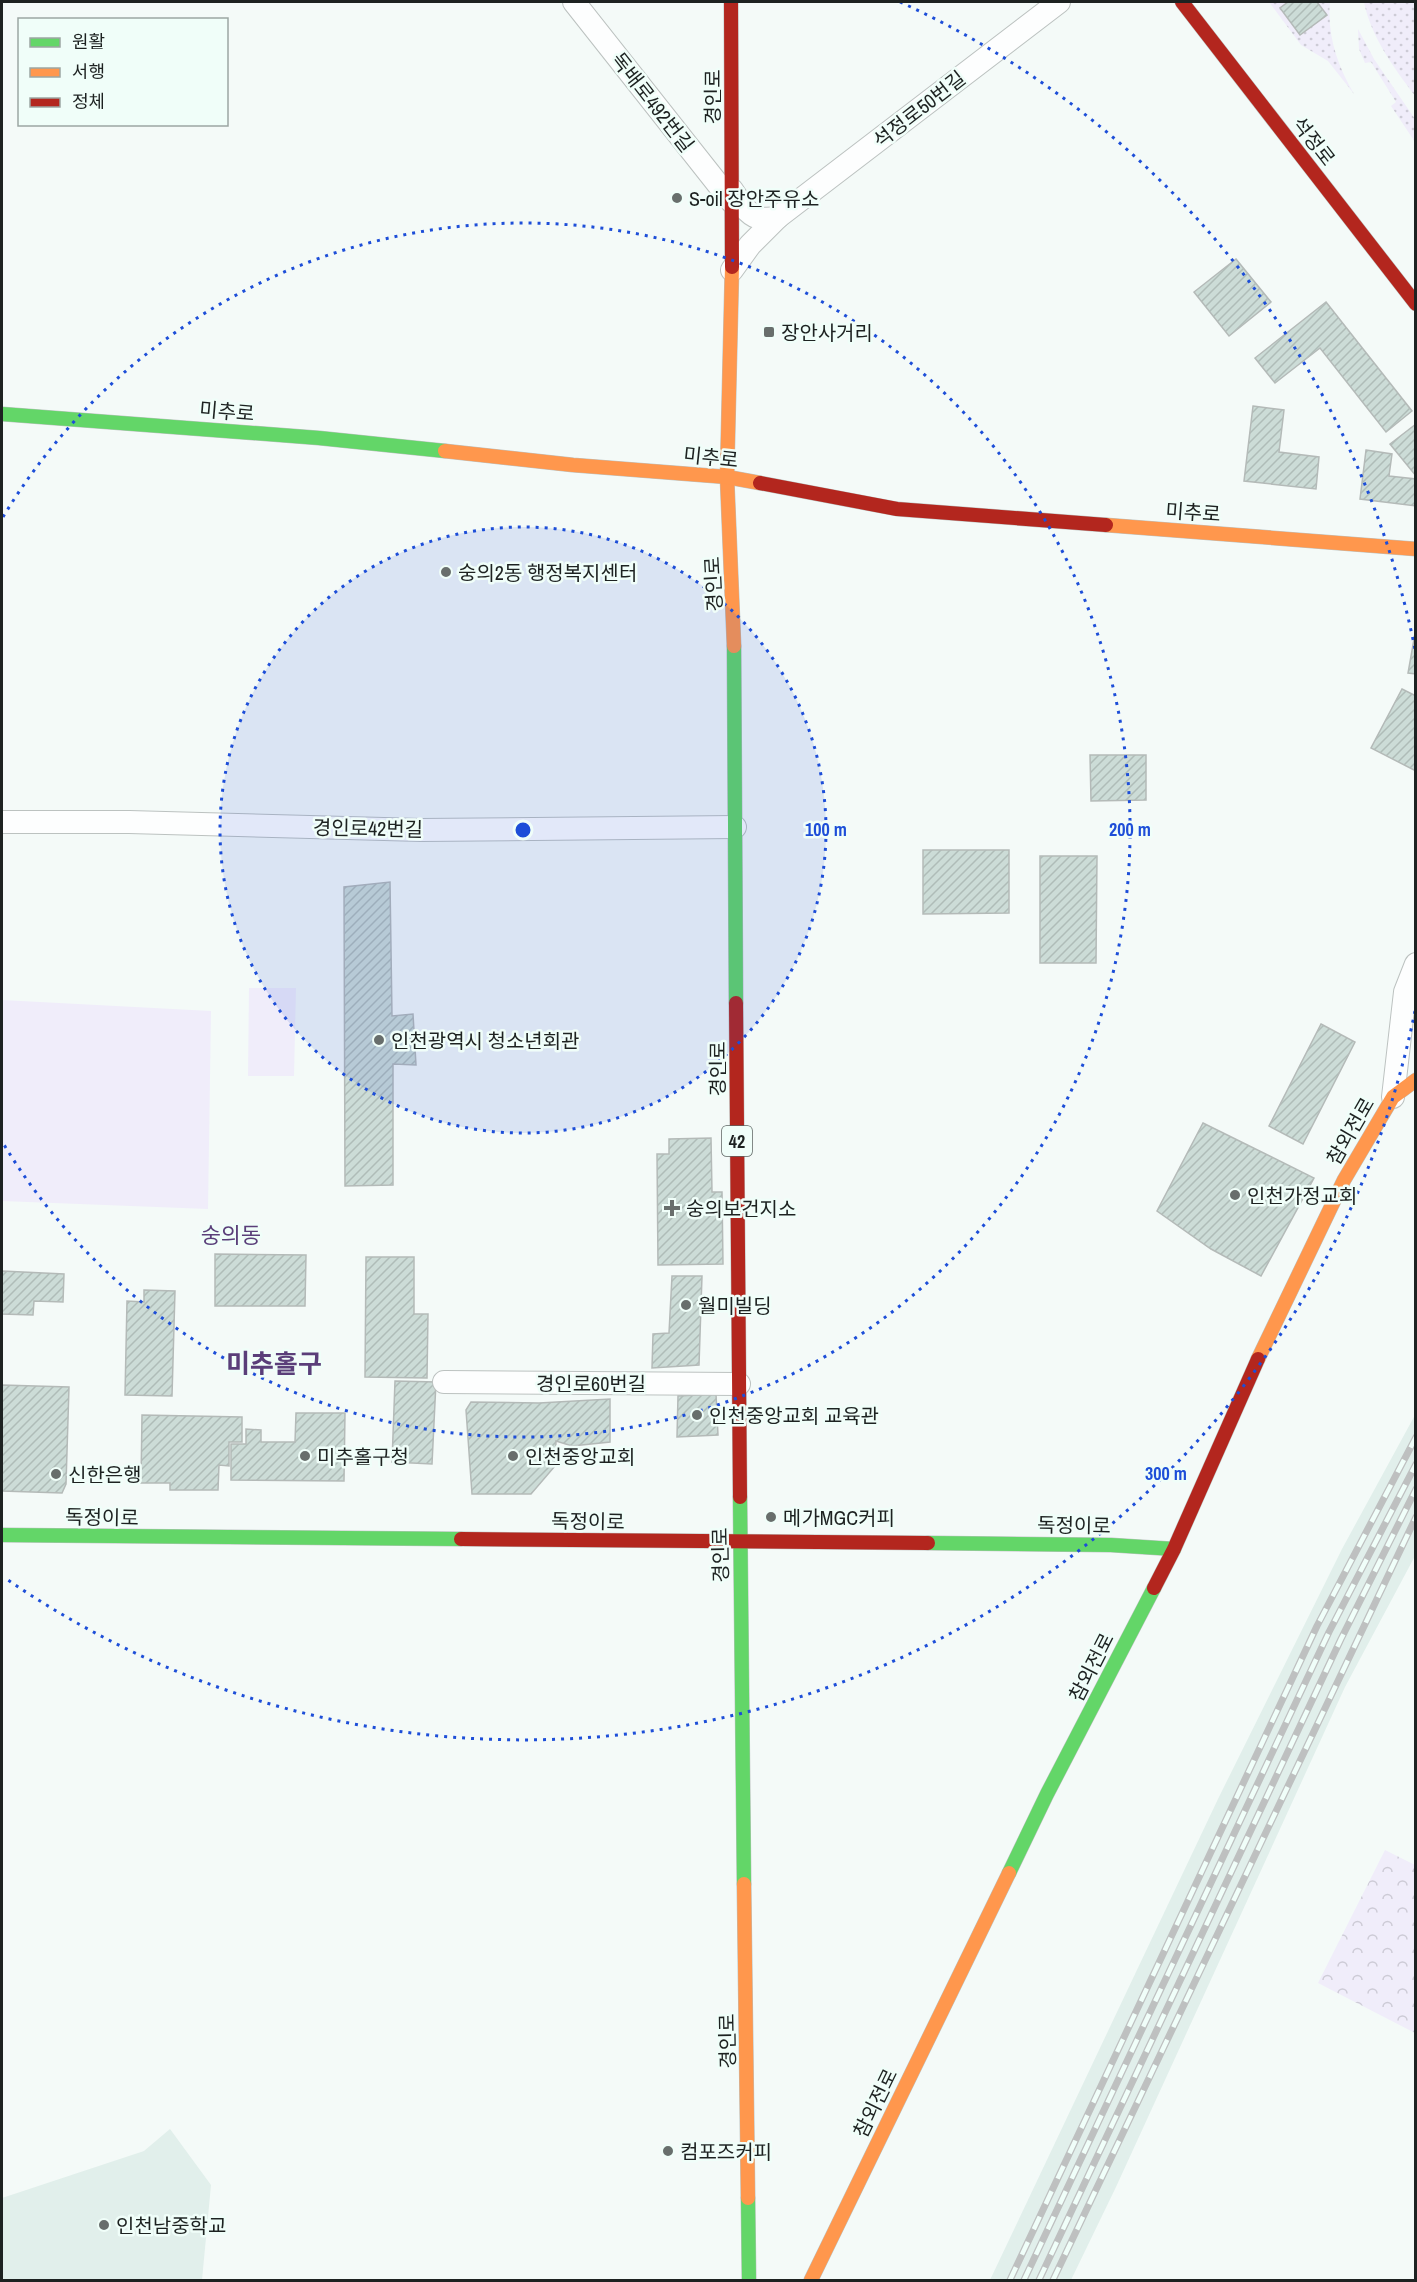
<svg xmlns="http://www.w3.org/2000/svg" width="1417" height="2282" font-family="'Archivo Narrow','Noto Sans KR',sans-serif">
<defs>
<pattern id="grass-dots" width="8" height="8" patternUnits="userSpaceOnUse" patternTransform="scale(1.5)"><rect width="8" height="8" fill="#f0edfa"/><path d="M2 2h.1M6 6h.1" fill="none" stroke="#cdcbd6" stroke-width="1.8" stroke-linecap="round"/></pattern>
<pattern id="forest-crowns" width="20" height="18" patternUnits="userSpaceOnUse" patternTransform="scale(1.5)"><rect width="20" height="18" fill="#f0edfa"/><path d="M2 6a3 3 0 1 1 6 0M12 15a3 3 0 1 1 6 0" fill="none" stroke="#cdcbd6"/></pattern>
<pattern id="building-hatch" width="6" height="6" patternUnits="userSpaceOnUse" patternTransform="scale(1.5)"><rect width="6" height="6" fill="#ccdcd7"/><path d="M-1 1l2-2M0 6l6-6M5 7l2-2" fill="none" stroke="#afbcb8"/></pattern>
</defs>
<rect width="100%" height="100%" fill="#f4faf8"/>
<g fill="#e1efeb">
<polygon points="1415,1415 1415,1556 1345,1687 1116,2187 1071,2280 990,2280 1218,1799 1342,1549"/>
<polygon points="170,2129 211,2185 202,2280 2,2280 2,2198 144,2151"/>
</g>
<g fill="url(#grass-dots)">
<path d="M1269,2H1288L1280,8L1326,15L1317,2H1330C1327,35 1337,65 1354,94L1328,61L1301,45Z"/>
<path d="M1364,2H1415V96C1394,68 1371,37 1364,2Z"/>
<polygon points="1358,29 1374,59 1415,119 1415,142 1391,106 1396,102 1371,62 1365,63 1359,49"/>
</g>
<polygon fill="url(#forest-crowns)" points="1385,1850 1415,1865 1415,2033 1318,1983"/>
<g fill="#f0edfa">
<polygon points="249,988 296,988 294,1076 248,1076"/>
<polygon points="2,1000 211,1011 208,1209 2,1201"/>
</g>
<g fill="url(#building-hatch)" stroke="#b4bab8" stroke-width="1.5">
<polygon points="1288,2 1317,2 1327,15 1300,35 1280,8"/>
<polygon points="1236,259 1271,302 1229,336 1194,292"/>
<polygon points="1326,302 1412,411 1386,432 1320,348 1275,383 1255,358"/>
<polygon points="1253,406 1284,410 1279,452 1319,457 1316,489 1244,481"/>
<polygon points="1416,424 1416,476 1390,444"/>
<polygon points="1366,450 1392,454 1389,476 1416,479 1416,506 1360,499"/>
<polygon points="1416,628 1416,674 1408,673"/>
<polygon points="1402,689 1416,696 1416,771 1371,748"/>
<polygon points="1090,755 1146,755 1146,800 1091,801"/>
<polygon points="923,850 1009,850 1009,913 923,914"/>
<polygon points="1040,856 1097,856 1096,963 1040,963"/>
<polygon points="390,882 392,1016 413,1014 416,1065 393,1064 393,1185 345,1186 344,887"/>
<polygon points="1321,1024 1355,1042 1303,1144 1269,1126"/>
<polygon points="1203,1123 1314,1178 1261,1276 1211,1249 1157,1211"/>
<polygon points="711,1138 712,1192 722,1192 723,1264 658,1265 657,1154 669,1154 669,1139"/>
<polygon points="215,1254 306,1255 305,1306 215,1306"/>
<polygon points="366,1257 414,1257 414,1314 428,1314 427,1378 365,1377"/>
<polygon points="2,1271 64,1274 63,1302 34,1301 33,1315 2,1314"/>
<polygon points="672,1276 702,1276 699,1365 652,1368 653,1334 669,1333"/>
<polygon points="144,1290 175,1291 172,1396 125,1395 127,1301 144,1302"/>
<polygon points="395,1381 436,1382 432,1464 392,1462"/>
<polygon points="2,1385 69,1387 66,1484 62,1493 2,1491"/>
<polygon points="716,1394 718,1435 677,1437 678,1396"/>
<polygon points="610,1399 610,1442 572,1446 556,1441 555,1466 531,1494 472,1494 466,1410 471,1402 539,1403"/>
<polygon points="296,1413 345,1413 344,1481 231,1480 231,1444 246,1444 246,1429 261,1430 261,1442 295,1442"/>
<polygon points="142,1415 242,1417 242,1442 229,1442 229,1466 219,1465 218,1490 170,1490 170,1483 141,1483"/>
</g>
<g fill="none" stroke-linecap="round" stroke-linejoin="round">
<g stroke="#bcc2c0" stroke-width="24">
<g id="street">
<polyline points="574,2 732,202"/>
<path d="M732,190C745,210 753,224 778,217"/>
<polyline points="732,270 750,245 778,217 1059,2"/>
<polyline points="2,822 129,822 421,830 735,827"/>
<polyline points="1393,1097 1405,992 1416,964"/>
<polyline points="444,1382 739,1384"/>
</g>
</g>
<g stroke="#bcc2c0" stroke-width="15">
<g id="fast">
<polyline points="2,414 319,438 445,451"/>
<polyline points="734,646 736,1003"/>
<polyline points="740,1497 744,1884"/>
<polyline points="2,1535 461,1539"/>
<polyline points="928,1543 1111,1545 1174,1549"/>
<polyline points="1009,1873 1047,1794 1154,1588"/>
<polyline points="748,2198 749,2280"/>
</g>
</g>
<g stroke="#bcc2c0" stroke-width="15">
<g id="slow">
<polyline points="732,267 727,477 734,646"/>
<polyline points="445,451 573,465 727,477 760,483"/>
<polyline points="1106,525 1416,549"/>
<polyline points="1258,1359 1344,1180 1393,1097 1416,1080"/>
<polyline points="744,1884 748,2198"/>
<polyline points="811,2280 1009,1873"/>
</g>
</g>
<g stroke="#bcc2c0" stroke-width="15">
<g id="jam">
<polyline points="731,2 732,267"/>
<polyline points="1182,2 1416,304"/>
<polyline points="760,483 897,509 1106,525"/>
<polyline points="736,1003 740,1497"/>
<polyline points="461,1539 928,1543"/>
<polyline points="1154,1588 1174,1549 1258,1359"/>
</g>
</g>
<use href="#street" stroke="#fdfefe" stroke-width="22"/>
<use href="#fast" stroke="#63d668" stroke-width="14"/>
<use href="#slow" stroke="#ff974d" stroke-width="14"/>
<use href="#jam" stroke="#b3261e" stroke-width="14"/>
<g stroke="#bec0c0" stroke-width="7">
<g id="rail">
<polyline points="1010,2280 1317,1626 1416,1437"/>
<polyline points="1024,2280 1329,1632 1416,1464"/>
<polyline points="1039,2280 1341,1639 1416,1489"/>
<polyline points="1053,2280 1416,1517"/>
</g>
</g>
<use href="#rail" stroke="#f0fef9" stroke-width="4.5" stroke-dasharray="14" stroke-linecap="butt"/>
</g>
<circle cx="523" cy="830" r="303" fill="#1d4ed8" fill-opacity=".12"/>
<g fill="none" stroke="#1d4ed8" stroke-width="3" stroke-dasharray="3 6">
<circle cx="523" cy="830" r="303"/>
<path d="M3 517A607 607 0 1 1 3 1143"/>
<path d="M1415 1011A910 910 0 0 1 8 1580M900 2A910 910 0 0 1 1415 649"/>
</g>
<g fill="#686e6c" stroke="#f0fef9" stroke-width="2">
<circle cx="677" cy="198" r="6"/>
<rect x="763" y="326" width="12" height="12" rx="3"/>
<circle cx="446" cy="572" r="6"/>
<circle cx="379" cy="1040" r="6"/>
<circle cx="1235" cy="1195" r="6"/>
<path d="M669 1199h6v6h6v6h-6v6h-6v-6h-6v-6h6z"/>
<circle cx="686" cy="1305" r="6"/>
<circle cx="697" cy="1415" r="6"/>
<circle cx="305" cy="1456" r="6"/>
<circle cx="513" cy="1456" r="6"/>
<circle cx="56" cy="1474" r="6"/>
<circle cx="771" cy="1517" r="6"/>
<circle cx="668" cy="2151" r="6"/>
<circle cx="104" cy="2225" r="6"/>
</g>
<g text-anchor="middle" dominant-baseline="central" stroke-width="5" stroke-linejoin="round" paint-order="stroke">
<rect fill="#f0fef9" stroke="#5c6462" stroke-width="1.5" x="722" y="1126" width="30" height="30" rx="4.5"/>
<g font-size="18" font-weight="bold" fill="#1d2221">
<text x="737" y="1141">42</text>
</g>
<g font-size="20" fill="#1d2221" stroke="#f0fef9">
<text transform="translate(712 97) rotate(-90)">경인로</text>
<text transform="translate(653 102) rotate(52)">독배로492번길</text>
<text transform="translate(919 109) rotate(-38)">석정로50번길</text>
<text transform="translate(1314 141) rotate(52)">석정로</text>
<text transform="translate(227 411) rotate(5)">미추로</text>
<text transform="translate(711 457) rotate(6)">미추로</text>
<text transform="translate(1193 512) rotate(4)">미추로</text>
<text transform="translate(713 584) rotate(-93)">경인로</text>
<text transform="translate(368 828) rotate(1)">경인로42번길</text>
<text transform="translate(717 1069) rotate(-90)">경인로</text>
<text transform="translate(1350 1131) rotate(-60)">참외전로</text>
<text x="591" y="1383">경인로60번길</text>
<text transform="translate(102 1517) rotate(1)">독정이로</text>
<text transform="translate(588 1521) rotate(1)">독정이로</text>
<text transform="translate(1074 1525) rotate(1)">독정이로</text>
<text transform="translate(720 1555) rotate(-91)">경인로</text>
<text transform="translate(1091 1667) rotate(-63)">참외전로</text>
<text transform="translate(727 2041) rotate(-91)">경인로</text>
<text transform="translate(875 2103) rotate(-64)">참외전로</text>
</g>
<g font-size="20" fill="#1d2221" stroke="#f0fef9" text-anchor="start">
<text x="689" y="198">S-oil 장안주유소</text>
<text x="781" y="332">장안사거리</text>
<text x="458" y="572">숭의2동 행정복지센터</text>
<text x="391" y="1040">인천광역시 청소년회관</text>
<text x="1247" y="1195">인천가정교회</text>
<text x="686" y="1208">숭의보건지소</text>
<text x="698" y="1305">월미빌딩</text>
<text x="709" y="1415">인천중앙교회 교육관</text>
<text x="317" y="1456">미추홀구청</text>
<text x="525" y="1456">인천중앙교회</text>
<text x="68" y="1474">신한은행</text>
<text x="783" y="1517">메가MGC커피</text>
<text x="680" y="2151">컴포즈커피</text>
<text x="116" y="2225">인천남중학교</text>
</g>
<g font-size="22" fill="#5a3e79" stroke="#f0fef9">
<text x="231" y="1235">숭의동</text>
</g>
<g font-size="26" font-weight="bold" fill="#5a3e79" stroke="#f0fef9">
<text x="274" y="1363">미추홀구</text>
</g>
</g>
<circle cx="523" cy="830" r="9" fill="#1d4ed8" stroke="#f0fef9" stroke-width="3"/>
<g font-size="18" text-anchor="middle" font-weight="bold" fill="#1d4ed8" stroke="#f0fef9" stroke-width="5" stroke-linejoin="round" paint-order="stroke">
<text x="826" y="836">100 m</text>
<text x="1130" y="836">200 m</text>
<text x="1166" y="1480">300 m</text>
</g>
<rect width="1417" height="2282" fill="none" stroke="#1d2221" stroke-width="6"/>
<rect x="18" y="18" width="210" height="108" fill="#f0fef9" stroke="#9ca6a3" stroke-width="1.5"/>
<rect x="30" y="38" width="30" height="9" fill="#63d668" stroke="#9ca6a3" stroke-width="1.5"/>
<text x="72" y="48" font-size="18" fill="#1d2221">원활</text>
<rect x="30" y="68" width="30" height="9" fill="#ff974d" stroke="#9ca6a3" stroke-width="1.5"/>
<text x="72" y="78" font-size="18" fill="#1d2221">서행</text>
<rect x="30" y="98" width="30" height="9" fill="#b3261e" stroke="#9ca6a3" stroke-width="1.5"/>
<text x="72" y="108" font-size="18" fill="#1d2221">정체</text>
</svg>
